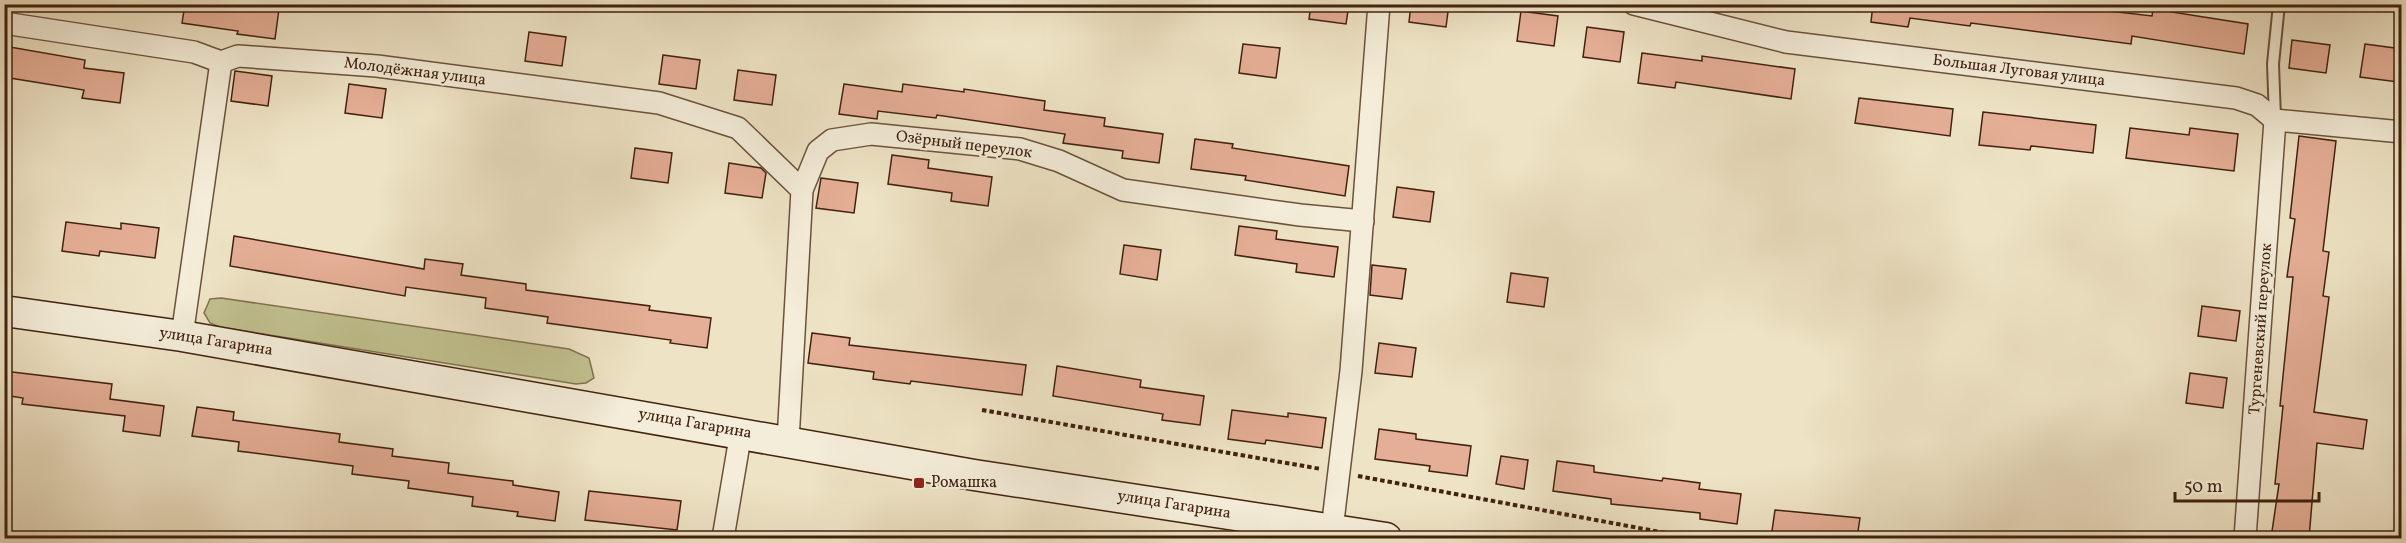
<svg xmlns="http://www.w3.org/2000/svg" width="2406" height="543" font-family="Vollkorn,serif">
<rect width="100%" height="100%" fill="#eee3c5"/>
<filter id="stains"><feTurbulence type="fractalNoise" baseFrequency=".00333" numOctaves="4"/><feColorMatrix values="0 0 0 0 .2 0 0 0 0 .09 0 0 0 0 .02 0 0 0 .5 -.17"/></filter>
<radialGradient id="worn" r=".72"><stop offset=".6" stop-color="#630" stop-opacity="0"/><stop offset="1" stop-color="#630" stop-opacity=".3"/></radialGradient>
<polygon fill="#c1c18f" stroke="#81724f" stroke-width="1.5" points="221,298 569,349 589,358 594,378 586,383 576,384 220,327 210,323 204,313 210,299"/>
<g fill="#e5ae96" stroke="#41220f" stroke-width="1.5">
<polygon points="185,4 241,4 279,9 275,39 237,34 238,31 182,23"/>
<polygon points="1311,4 1349,4 1346,24 1309,19"/>
<polygon points="1411,4 1449,4 1446,27 1409,22"/>
<polygon points="1873,4 2048,4 2152,16 2153,9 2248,24 2244,54 2132,36 2131,44 1971,23 1970,26 1910,18 1908,27 1871,22"/>
<polygon points="1521,11 1558,16 1554,46 1517,41"/>
<polygon points="1587,27 1624,32 1620,62 1583,57"/>
<polygon points="529,32 566,37 562,66 525,61"/>
<polygon points="2292,40 2330,45 2326,73 2289,68"/>
<polygon points="1243,44 1280,48 1276,78 1239,73"/>
<polygon points="2365,44 2402,49 2398,82 2360,77"/>
<polygon points="4,46 85,60 84,68 124,73 120,103 82,98 84,90 4,77"/>
<polygon points="1642,53 1702,61 1702,56 1795,69 1791,99 1676,82 1675,88 1638,83"/>
<polygon points="663,55 700,60 696,89 659,84"/>
<polygon points="738,70 776,75 772,105 734,100"/>
<polygon points="235,71 272,76 268,106 231,101"/>
<polygon points="349,84 386,89 382,118 345,113"/>
<polygon points="844,84 902,92 903,84 964,92 964,89 1045,101 1044,110 1105,118 1104,126 1163,134 1159,163 1122,158 1123,151 1063,143 1065,134 937,115 936,118 878,111 877,119 839,114"/>
<polygon points="1859,98 1953,109 1950,136 1855,123"/>
<polygon points="1983,112 2096,125 2093,153 2031,146 2030,150 1979,145"/>
<polygon points="2130,128 2189,135 2190,128 2238,134 2234,171 2126,158"/>
<polygon points="2299,136 2336,141 2323,251 2329,252 2323,296 2329,297 2314,412 2367,420 2363,449 2317,443 2309,538 2271,538 2279,484 2275,484 2283,406 2280,406 2293,277 2287,277 2295,219 2290,218"/>
<polygon points="1195,139 1233,144 1232,148 1349,166 1345,196 1245,180 1246,176 1191,169"/>
<polygon points="635,148 672,153 668,183 631,178"/>
<polygon points="892,155 929,160 928,168 992,177 988,206 951,201 952,193 888,184"/>
<polygon points="729,163 761,168 766,173 762,198 725,193"/>
<polygon points="821,178 858,183 854,213 816,208"/>
<polygon points="1397,187 1434,192 1430,222 1393,217"/>
<polygon points="66,222 121,229 121,223 159,228 155,258 100,251 99,256 62,251"/>
<polygon points="1239,226 1277,231 1276,239 1338,247 1334,277 1296,272 1297,264 1235,255"/>
<polygon points="234,236 424,269 425,259 463,264 461,275 526,284 526,290 650,306 649,310 711,318 707,348 670,343 671,340 547,323 548,317 485,308 486,298 406,287 405,296 230,266"/>
<polygon points="1124,245 1161,250 1157,280 1120,274"/>
<polygon points="1372,265 1406,269 1402,299 1370,295"/>
<polygon points="1511,273 1548,278 1544,307 1507,302"/>
<polygon points="2202,306 2240,311 2236,341 2198,336"/>
<polygon points="812,333 850,338 849,345 1026,365 1022,395 911,381 910,384 873,379 874,372 808,363"/>
<polygon points="1379,343 1416,348 1412,377 1375,373"/>
<polygon points="1057,366 1141,380 1140,387 1204,396 1200,425 1162,420 1163,414 1053,396"/>
<polygon points="4,371 112,384 110,399 164,406 160,436 123,431 125,416 22,404 23,398 4,395"/>
<polygon points="2190,373 2227,378 2223,408 2186,403"/>
<polygon points="197,407 234,412 233,420 340,434 339,442 393,449 392,456 449,463 448,473 513,481 513,485 559,492 555,521 517,516 518,512 472,506 473,497 408,488 409,481 352,474 353,466 238,451 239,442 192,436"/>
<polygon points="1232,410 1288,417 1288,413 1326,418 1322,448 1266,440 1265,444 1228,439"/>
<polygon points="1379,429 1416,434 1416,439 1471,446 1467,476 1429,471 1430,466 1375,459"/>
<polygon points="1501,456 1528,460 1524,489 1496,484"/>
<polygon points="1557,461 1594,466 1594,472 1662,481 1663,478 1700,483 1699,489 1741,494 1737,524 1700,519 1700,513 1611,504 1611,499 1553,491"/>
<polygon points="589,491 681,501 677,530 585,520"/>
<polygon points="1775,510 1860,518 1857,538 1771,538"/>
</g>
<g fill="none" stroke-linecap="round" stroke-linejoin="round">
<g stroke="#6c523c" stroke-width="14">
<polyline id="service" points="2275,118 2273,64 2279,4"/>
</g>
<g stroke="#6c523c" stroke-width="24">
<g id="minor">
<polyline points="1634,4 1786,42 2236,98 2257,105 2275,120 2402,132"/>
<polyline points="4,23 194,52 221,62 238,56 377,66 659,103 738,128 802,190"/>
<polyline points="182,336 221,62"/>
<polyline points="788,441 802,190 818,151 832,140 871,134 1020,149 1059,161 1123,190 1300,215 1363,221"/>
<polyline points="723,538 741,432"/>
<polyline points="1331,538 1351,371 1379,4"/>
<polyline points="2245,538 2275,120"/>
</g>
</g>
<g stroke="#41220f" stroke-width="33">
<polyline id="secondary" points="4,311 182,336 974,475 1386,538"/>
</g>
<g stroke="#41220f" stroke-width="4" stroke-dasharray="4.5 3" stroke-linecap="butt">
<polyline points="982,410 1321,469"/>
<polyline points="1358,476 1693,538"/>
</g>
<use href="#service" stroke="#f4edd9" stroke-width="10"/>
<use href="#minor" stroke="#f4edd9" stroke-width="21"/>
<use href="#secondary" stroke="#f4edd9" stroke-width="30"/>
</g>
<rect fill="#8f2418" stroke="#f4edd9" stroke-width="2" x="913" y="477" width="12" height="12" rx="3"/>
<g text-anchor="middle" dominant-baseline="central" stroke-width="4.5" stroke-linejoin="round" paint-order="stroke">
<g font-size="16" fill="#41220f" stroke="#f4edd9">
<text transform="translate(2019 71) rotate(7)">Большая Луговая улица</text>
<text transform="translate(415 72) rotate(7)">Молодёжная улица</text>
<text transform="translate(964 145) rotate(7)">Озёрный переулок</text>
<text transform="translate(2261 329) rotate(-86)">Тургеневский переулок</text>
<text transform="translate(216 342) rotate(9)">улица Гагарина</text>
<text transform="translate(695 424) rotate(10)">улица Гагарина</text>
<text transform="translate(1174 505) rotate(9)">улица Гагарина</text>
</g>
<g font-size="16" fill="#41220f" stroke="#f4edd9" text-anchor="start">
<text x="931" y="483">Ромашка</text>
</g>
</g>
<rect width="2406" height="543" fill="none" stroke="#eee3c5" stroke-width="24"/>
<rect x="6" y="6" width="2394" height="531" fill="none" stroke="#41220f" stroke-width="3"/>
<rect x="12" y="12" width="2382" height="519" fill="none" stroke="#41220f" stroke-width="1.5"/>
<path d="M2175 492v9h144v-9" fill="none" stroke="#41220f" stroke-width="3"/>
<text x="2184" y="492" font-size="18" fill="#41220f" stroke="#f4edd9" stroke-width="4.5" paint-order="stroke">50 m</text>
<rect width="100%" height="100%" filter="url(#stains)"/>
<rect width="100%" height="100%" fill="url(#worn)"/>
</svg>
